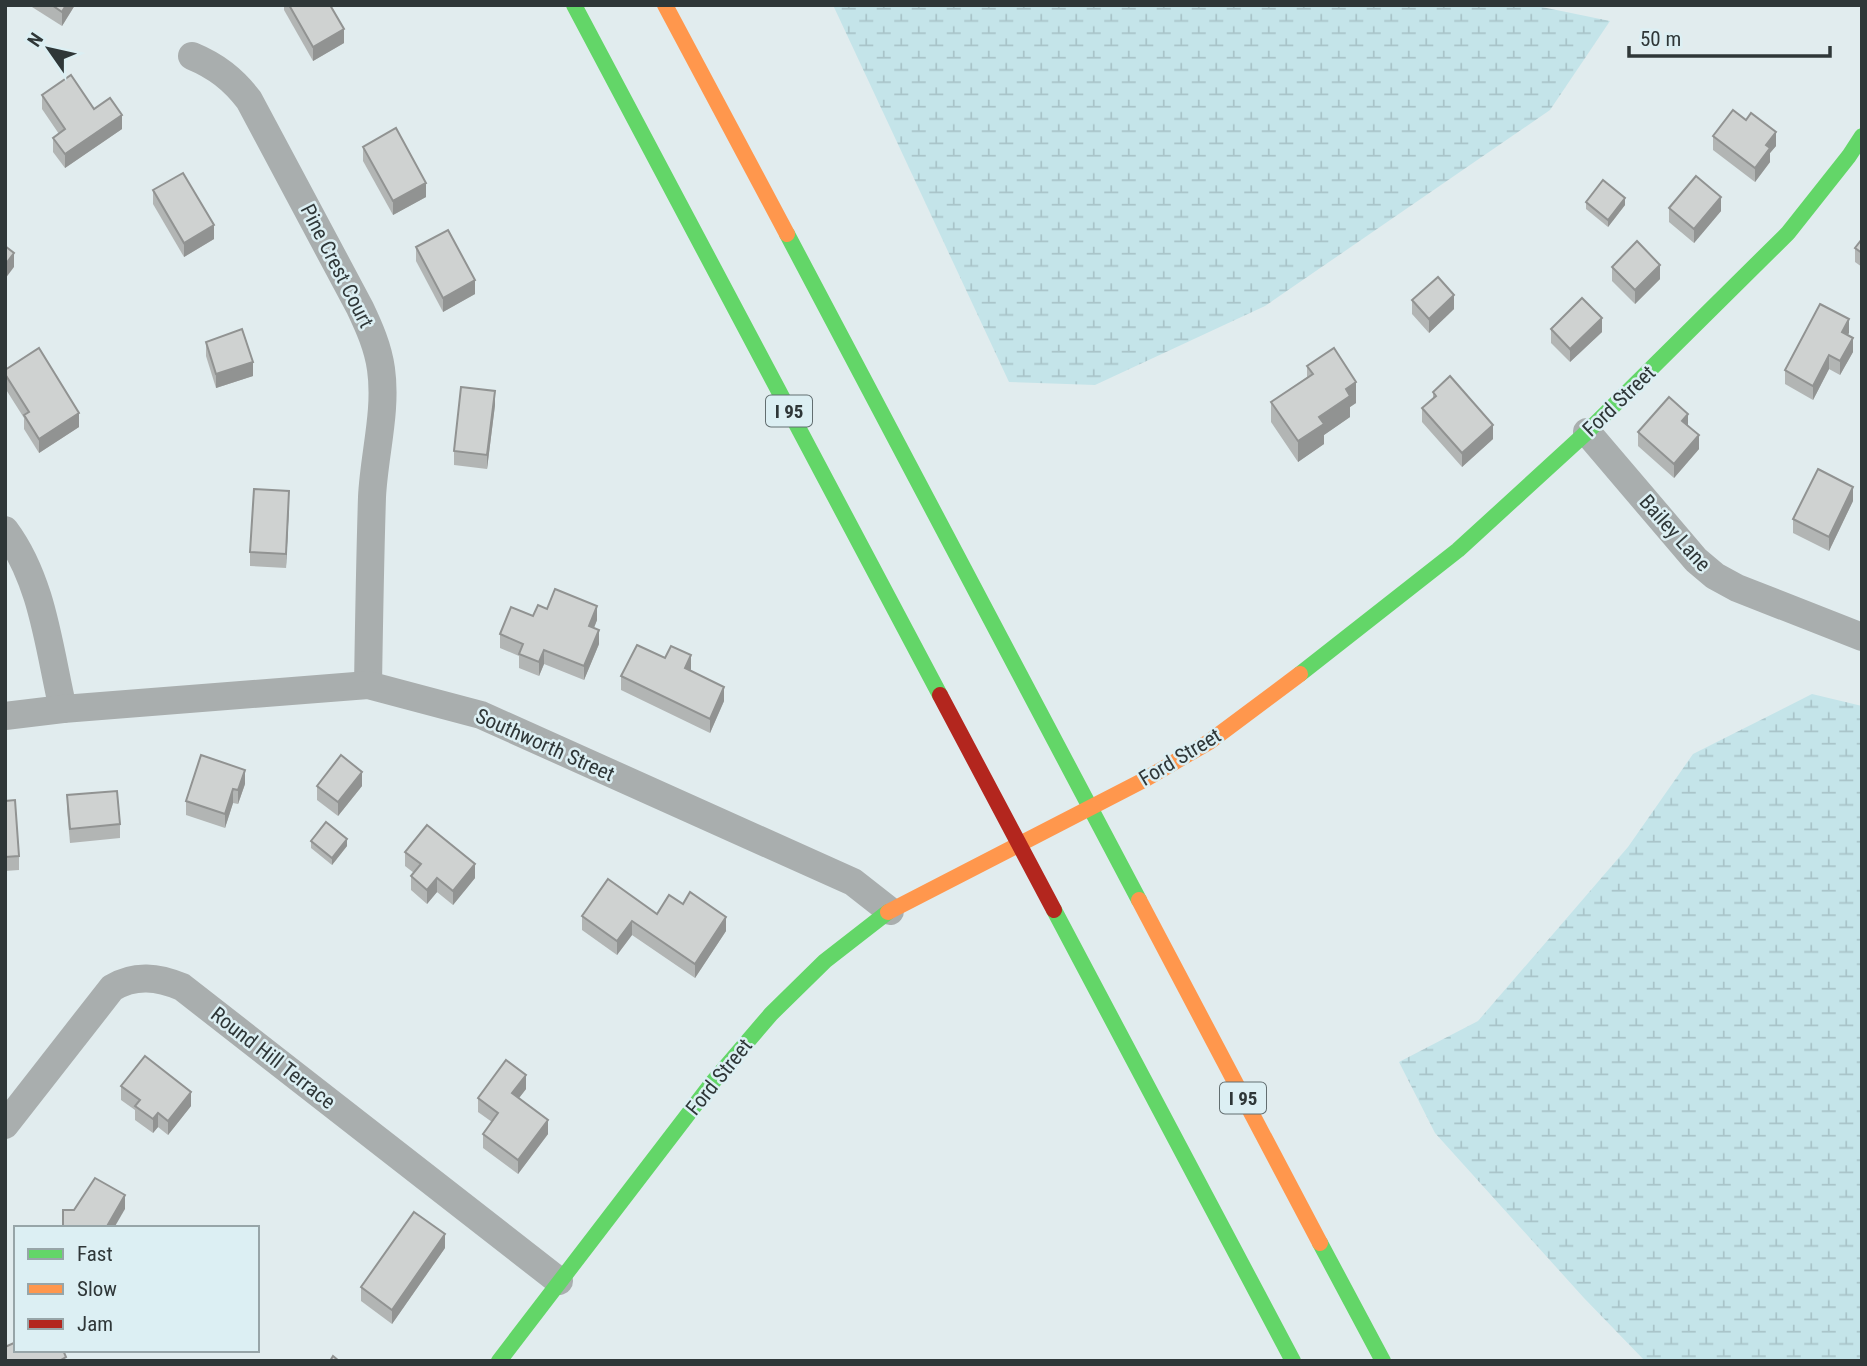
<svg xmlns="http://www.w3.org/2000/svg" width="1867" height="1366" font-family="'Roboto Condensed',sans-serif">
<defs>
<pattern id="wetland-marsh" width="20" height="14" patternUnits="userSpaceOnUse" patternTransform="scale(1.75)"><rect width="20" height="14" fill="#c4e4e9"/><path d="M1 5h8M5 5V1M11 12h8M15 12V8" fill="none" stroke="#a9c4c9"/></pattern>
</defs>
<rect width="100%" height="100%" fill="#e1ecee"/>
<g fill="url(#wetland-marsh)">
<polygon points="833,5 1532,5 1610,21 1550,110 1265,306 1095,385 1009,382"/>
<polygon points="1812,694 1862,706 1862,1361 1645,1361 1584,1298 1435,1133 1399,1062 1478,1021 1628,847 1693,754"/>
</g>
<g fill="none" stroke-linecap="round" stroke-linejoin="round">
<g stroke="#a9aeae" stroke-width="28">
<path d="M192,56C216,66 233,79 249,100L360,308C369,327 378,347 381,369C387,411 374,455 372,497C370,560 369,622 368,685"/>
<polyline points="1587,432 1696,560 1715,576 1737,588 1862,637"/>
<path d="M5,530C43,581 49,649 63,709"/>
<polyline points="5,716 63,709 368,685 481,715 853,882 890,911"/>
<path d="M5,1125L112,988C135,974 158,977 182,987L559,1281"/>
</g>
<g stroke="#63d668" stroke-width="16">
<polyline points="574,5 940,695"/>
<polyline points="787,234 1139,900"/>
<polyline points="1300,674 1458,550 1587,432 1788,233 1849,156 1862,136"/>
<polyline points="1054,910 1293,1361"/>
<polyline points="1320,1243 1383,1361"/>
<polyline points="499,1361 712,1083 771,1014 825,961 888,912"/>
</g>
<g stroke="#ff974d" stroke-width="16">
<polyline points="665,5 787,234"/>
<polyline points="1139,900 1320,1243"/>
<polyline points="888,912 1142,781 1209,742 1300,674"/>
</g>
<polyline stroke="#b3261e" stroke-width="16" points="940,695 1054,910"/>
</g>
<g fill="#b2b5b4">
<polygon points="32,5 75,5 62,26 32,7"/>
<polygon points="284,5 330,5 344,43 313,61 284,10"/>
<polygon points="42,95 94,109 122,129 65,168 53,152 53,138 59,134 42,109"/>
<polygon points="1713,136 1776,146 1770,153 1770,162 1755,182 1713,150"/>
<polygon points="363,147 426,197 393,215 363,161"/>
<polygon points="153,190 214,239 184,257 153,204"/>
<polygon points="1586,202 1625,205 1608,227 1586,209"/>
<polygon points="1669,208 1721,211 1694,243 1669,222"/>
<polygon points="1862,239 1862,267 1855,262 1855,248"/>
<polygon points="416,247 475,294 443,312 416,261"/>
<polygon points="1612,267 1660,279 1635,304 1612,281"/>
<polygon points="1412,300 1454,309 1429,333 1412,314"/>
<polygon points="1551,329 1602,332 1570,362 1551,343"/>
<polygon points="1849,333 1847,335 1853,352 1840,375 1829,369 1813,400 1785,384 1785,370"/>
<polygon points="206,342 253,376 216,388 206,356"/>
<polygon points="1307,366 1356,403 1350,407 1350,417 1324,435 1324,444 1298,462 1271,422 1271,402 1307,377"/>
<polygon points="5,370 79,427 39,453 24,429 24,418 5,388"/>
<polygon points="1433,392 1493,439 1462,467 1422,422 1422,408 1433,398"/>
<polygon points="495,405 487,469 454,465 454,451"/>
<polygon points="1638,432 1699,449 1674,478 1638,446"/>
<polygon points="1853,501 1829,551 1793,533 1793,519"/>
<polygon points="289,505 286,568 250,566 250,552"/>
<polygon points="547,609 597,620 594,628 599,644 584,680 544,664 539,676 519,668 519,656 500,648 500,634"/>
<polygon points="665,658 691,669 690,671 724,701 710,733 621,690 621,676"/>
<polygon points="245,784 238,804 233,803 225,828 186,815 186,801"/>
<polygon points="317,786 362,786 338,816 317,800"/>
<polygon points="67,795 120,824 120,838 70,843 67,809"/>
<polygon points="5,801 19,856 19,870 5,871"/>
<polygon points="311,841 347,846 332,865 311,848"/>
<polygon points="405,852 475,878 453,905 437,892 427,904 411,890 411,876 414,873 405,866"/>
<polygon points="657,914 726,931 695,978 632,935 617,955 582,930 582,916"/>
<polygon points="121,1086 191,1106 168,1135 158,1127 153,1133 135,1120 135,1110 121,1100"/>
<polygon points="526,1089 519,1098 548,1134 518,1174 483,1148 483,1134 492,1122 478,1112 478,1098"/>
<polygon points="445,1248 392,1324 361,1301 361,1287"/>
</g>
<g fill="#919392">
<polygon points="66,5 75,5 62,26 62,12"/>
<polygon points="344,29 344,43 313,61 313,47"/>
<polygon points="122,115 122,129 65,168 65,154"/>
<polygon points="1776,132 1776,146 1770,153 1770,162 1755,182 1755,168 1766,145"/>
<polygon points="426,183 426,197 393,215 393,201"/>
<polygon points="1721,197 1721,211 1694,243 1694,229"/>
<polygon points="1625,198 1625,205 1608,227 1608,220"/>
<polygon points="214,225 214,239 184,257 184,243"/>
<polygon points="14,253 14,267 5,279 5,265"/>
<polygon points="1660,265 1660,279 1635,304 1635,290"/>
<polygon points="475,280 475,294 443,312 443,298"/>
<polygon points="1454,295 1454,309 1429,333 1429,319"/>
<polygon points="1602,318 1602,332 1570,362 1570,349"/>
<polygon points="1849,319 1849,333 1842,346 1842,332"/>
<polygon points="1853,338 1853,352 1840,375 1840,361"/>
<polygon points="1829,355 1829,369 1813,400 1813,386"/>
<polygon points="253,362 253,376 216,388 216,374"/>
<polygon points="1356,382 1356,403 1350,407 1350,417 1324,435 1324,444 1298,462 1298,441 1346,389"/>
<polygon points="495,391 495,405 487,469 487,455"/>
<polygon points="79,413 79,427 39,453 39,439"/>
<polygon points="1688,414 1688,428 1682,421"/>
<polygon points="1493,425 1493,439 1462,467 1462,453"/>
<polygon points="1699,435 1699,449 1674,478 1674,464"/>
<polygon points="1853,487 1853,501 1829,551 1829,537"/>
<polygon points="289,491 289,505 286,568 286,554"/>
<polygon points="597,606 597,620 589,640 589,626"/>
<polygon points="599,630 599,644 584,680 584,666"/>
<polygon points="544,650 544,664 539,676 539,662"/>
<polygon points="691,655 691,669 685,682 685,668"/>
<polygon points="724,687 724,701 710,733 710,719"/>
<polygon points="245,770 245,784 238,804 238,790"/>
<polygon points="362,772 362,786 338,816 338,802"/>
<polygon points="233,789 233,803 225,828 225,814"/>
<polygon points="347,839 347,846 332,865 332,858"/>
<polygon points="475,864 475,878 453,905 453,891"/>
<polygon points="437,878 437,892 427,904 427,890"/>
<polygon points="726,917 726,931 695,978 695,964"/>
<polygon points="632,921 632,935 617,955 617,941"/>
<polygon points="526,1075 526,1089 512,1107 512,1093"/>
<polygon points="191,1092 191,1106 168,1135 168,1121"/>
<polygon points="158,1113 158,1127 153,1133 153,1119"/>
<polygon points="548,1120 548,1134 518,1174 518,1160"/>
<polygon points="125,1195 125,1209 114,1228 106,1228"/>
<polygon points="445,1234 445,1248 392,1324 392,1310"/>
</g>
<g fill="#cfd2d1" stroke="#919392" stroke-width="2">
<polygon points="52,5 66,5 62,12"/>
<polygon points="289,5 330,5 344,29 313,47"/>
<polygon points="71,75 94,109 110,98 122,115 65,154 53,138 65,129 42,95"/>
<polygon points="1733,110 1746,120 1751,113 1776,132 1766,145 1770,148 1755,168 1713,136"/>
<polygon points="396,128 426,183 393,201 363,147"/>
<polygon points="183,173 214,225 184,243 153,190"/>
<polygon points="1696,176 1721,197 1694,229 1669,208"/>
<polygon points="1603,180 1625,198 1608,220 1586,202"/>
<polygon points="448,230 475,280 443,298 416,247"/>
<polygon points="1862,239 1862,253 1855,248"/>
<polygon points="1637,241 1660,265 1635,290 1612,267"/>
<polygon points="5,246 14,253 5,265"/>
<polygon points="1438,277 1454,295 1429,319 1412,300"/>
<polygon points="1582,298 1602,318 1570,349 1551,329"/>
<polygon points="1820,304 1849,319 1842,332 1853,338 1840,361 1829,355 1813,386 1785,370"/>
<polygon points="242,329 253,362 216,374 206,342"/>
<polygon points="39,348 79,413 39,439 24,415 29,412 5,374 5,370"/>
<polygon points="1334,348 1356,382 1346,389 1350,396 1319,417 1324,424 1298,441 1271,402 1313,374 1307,366"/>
<polygon points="1450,376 1493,425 1462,453 1422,408 1436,396 1433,392"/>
<polygon points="461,387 495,391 487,455 454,451"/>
<polygon points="1669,397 1688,414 1682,421 1699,435 1674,464 1638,432"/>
<polygon points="1818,469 1853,487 1829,537 1793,519"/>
<polygon points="254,489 289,491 286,554 250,552"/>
<polygon points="555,589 597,606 589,626 599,630 584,666 544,650 539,662 519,654 523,644 500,634 511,607 533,616 538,605 547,609"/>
<polygon points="637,645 665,658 671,646 691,655 685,668 724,687 710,719 621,676"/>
<polygon points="201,755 245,770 238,790 233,789 225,814 186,801"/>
<polygon points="341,755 362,772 338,802 317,786"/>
<polygon points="117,791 120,824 70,829 67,795"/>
<polygon points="15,800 19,856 5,857 5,801"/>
<polygon points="326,822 347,839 332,858 311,841"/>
<polygon points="427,825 475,864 453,891 437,878 427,890 411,876 421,864 405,852"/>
<polygon points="608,879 657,914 669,895 683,904 690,892 726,917 695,964 632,921 617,941 582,916"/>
<polygon points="145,1056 191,1092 168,1121 158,1113 153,1119 135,1106 140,1100 121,1086"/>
<polygon points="506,1060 526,1075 512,1093 548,1120 518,1160 483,1134 498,1113 478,1098"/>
<polygon points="95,1178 125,1195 106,1228 63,1228 63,1210 74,1210"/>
<polygon points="414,1212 445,1234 392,1310 361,1287"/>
<polygon points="16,1342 16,1350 63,1350 66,1357 59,1361 5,1361 5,1347"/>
<polygon points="333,1356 339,1361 330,1361"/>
</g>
<g text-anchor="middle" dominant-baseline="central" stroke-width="5" stroke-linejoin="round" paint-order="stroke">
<g fill="#dceff3" stroke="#636e70" stroke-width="2">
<rect x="766" y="395.5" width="46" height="31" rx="5"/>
<rect x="1220" y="1082.5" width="46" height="31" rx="5"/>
</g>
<g font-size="19" font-weight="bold" fill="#2f3738">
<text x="789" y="411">I 95</text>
<text x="1243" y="1098">I 95</text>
</g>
<g font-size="21" fill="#2f3738" stroke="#dceff3">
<text transform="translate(337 266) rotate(63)">Pine Crest Court</text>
<text transform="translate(1619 401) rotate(-44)">Ford Street</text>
<text transform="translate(1675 533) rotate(48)">Bailey Lane</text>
<text transform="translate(545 745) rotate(24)">Southworth Street</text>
<text transform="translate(1180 757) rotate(-31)">Ford Street</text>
<text transform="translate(273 1058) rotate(38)">Round Hill Terrace</text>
<text transform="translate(719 1077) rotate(-51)">Ford Street</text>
</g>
</g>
<rect width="1867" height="1366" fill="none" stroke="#2f3738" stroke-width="14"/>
<rect x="14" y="1226" width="245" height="126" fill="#dceff3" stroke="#97a5a8" stroke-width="2"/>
<rect x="28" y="1249" width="35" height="10" fill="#63d668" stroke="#97a5a8" stroke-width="2"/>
<text x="77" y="1261" font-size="21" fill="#2f3738">Fast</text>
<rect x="28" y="1284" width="35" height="10" fill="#ff974d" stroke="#97a5a8" stroke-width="2"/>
<text x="77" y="1296" font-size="21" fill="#2f3738">Slow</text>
<rect x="28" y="1319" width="35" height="10" fill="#b3261e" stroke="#97a5a8" stroke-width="2"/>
<text x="77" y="1331" font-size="21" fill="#2f3738">Jam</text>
<g transform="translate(49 49) rotate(304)" stroke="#dceff3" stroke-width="5" paint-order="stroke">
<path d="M0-5L12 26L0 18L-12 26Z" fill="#2f3738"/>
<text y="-10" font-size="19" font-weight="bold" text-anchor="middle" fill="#2f3738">N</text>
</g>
<path d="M1629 46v10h201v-10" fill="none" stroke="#2f3738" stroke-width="3.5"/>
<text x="1640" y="46" font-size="21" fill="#2f3738" stroke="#dceff3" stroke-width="5" paint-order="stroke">50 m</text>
</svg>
